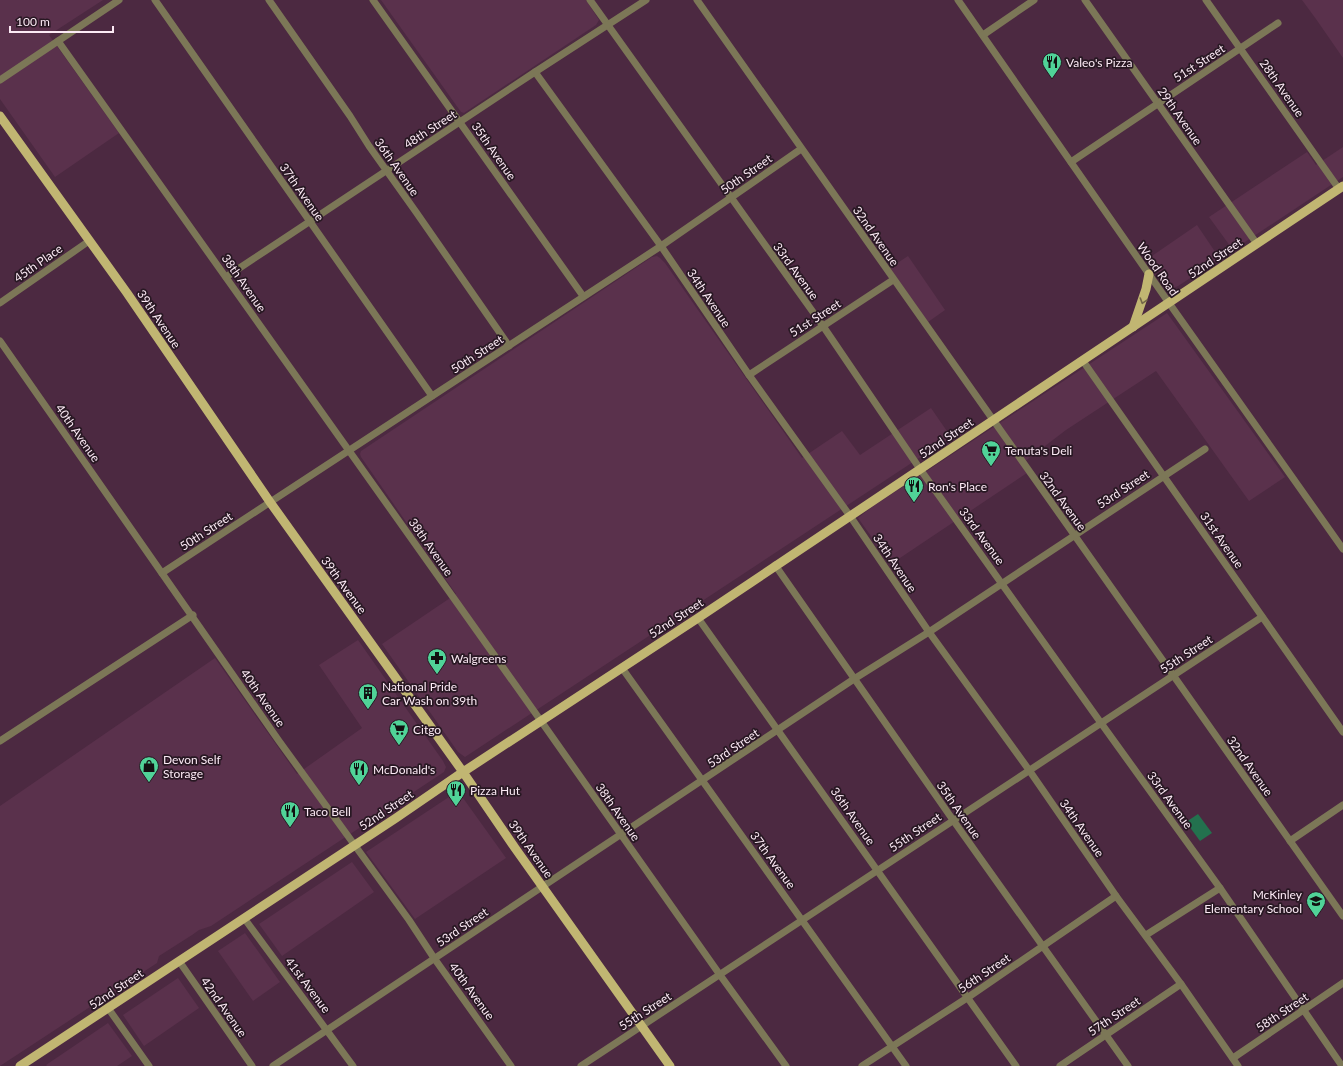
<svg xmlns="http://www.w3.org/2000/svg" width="1343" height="1066" font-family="Lato,sans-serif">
<rect width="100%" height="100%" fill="#4c2941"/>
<g fill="#5a314c">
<polygon points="0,0 103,0 49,35 119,133 55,177 0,99"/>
<polygon points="381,0 586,0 599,20 596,25 464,113 461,112"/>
<polygon points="1302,0 1343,0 1343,58 1316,19"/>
<polygon points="1343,147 1343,177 1233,250 1209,217 1307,152 1316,165"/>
<polygon points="1197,225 1220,259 1178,286 1173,288 1170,287 1149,258"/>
<polygon points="657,256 660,258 665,263 802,458 842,431 860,455 931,408 951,437 465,757 458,752 382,644 456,594 361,457 360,454 361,451 652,257"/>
<polygon points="908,256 945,310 928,322 890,268"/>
<polygon points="1167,313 1285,477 1249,501 1156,371 1066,430 1024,462 1030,471 891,564 858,518 872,507"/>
<polygon points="358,640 443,761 446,767 444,772 211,926 199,930 192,935 159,956 157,963 0,1066 0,806 215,658 297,774 362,728 319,665"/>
<polygon points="458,791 506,858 415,919 366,852"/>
<polygon points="352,862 374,892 282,956 259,924"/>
<polygon points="245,933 280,982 253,1001 218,951"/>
<polygon points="178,978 199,1008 144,1046 123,1015"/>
<polygon points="108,1023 132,1056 117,1066 47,1066 46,1065"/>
</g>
<polygon fill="#23714e" points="1198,814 1212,833 1200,841 1186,822"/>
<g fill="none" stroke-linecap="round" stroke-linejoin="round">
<g stroke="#7c7757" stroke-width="7">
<polyline points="155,0 432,396"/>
<polyline points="269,0 350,116 369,146 416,212 509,346"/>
<polyline points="373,0 583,296"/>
<polyline points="590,0 823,326 920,469 1101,723 1220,888 1342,1066"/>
<polyline points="697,0 1343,916"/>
<polyline points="958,0 1169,303 1343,549"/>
<polyline points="1085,0 1257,244"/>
<polyline points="1206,0 1339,189"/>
<polyline points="983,35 1034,0"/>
<polyline points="58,41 541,721 720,975 786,1066"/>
<polyline points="535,72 661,246 749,375 850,516 929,632 1029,770 1116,896 1181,984 1238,1066"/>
<polyline points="0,80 119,0"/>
<polyline points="1071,162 1278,23"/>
<polyline points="226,277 535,72 646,0"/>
<polyline points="0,303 89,241"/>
<polyline points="0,341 279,741 409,920 434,958 511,1066"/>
<polyline points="1083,361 1343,732"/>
<polyline points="749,375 893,280"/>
<polyline points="775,565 953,820 1128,1066"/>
<polyline points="162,573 661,246 801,149"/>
<polyline points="698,618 1016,1066"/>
<polyline points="622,668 906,1066"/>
<polyline points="0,741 193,615"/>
<polyline points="1290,841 1343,805"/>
<polyline points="244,918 353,1066"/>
<polyline points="1146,935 1220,888"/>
<polyline points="179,961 252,1066"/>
<polyline points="108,1008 149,1066"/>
<polyline points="1233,1058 1343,983"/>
<polyline points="273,1066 854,679 929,632 1205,449"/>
<polyline points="581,1066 1262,617"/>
<polyline points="862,1066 967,998 1116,896"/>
<polyline points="1060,1066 1181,984"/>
</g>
<g stroke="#c1b672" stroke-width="9">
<polyline points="0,116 127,293 270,502 463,772 515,848 670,1066"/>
<polyline points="1133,327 1146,289 1149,274"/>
<polyline points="20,1066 396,818 463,772 698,618 1343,186"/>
</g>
</g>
<defs><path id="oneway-chevron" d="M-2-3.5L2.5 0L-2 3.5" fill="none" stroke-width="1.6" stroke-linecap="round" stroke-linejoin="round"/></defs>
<use stroke="#74674a" href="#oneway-chevron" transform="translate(1143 301) rotate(107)"/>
<defs>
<g id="restaurant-pin" transform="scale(1)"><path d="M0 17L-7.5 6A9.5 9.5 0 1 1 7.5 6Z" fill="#50d398" stroke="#281823"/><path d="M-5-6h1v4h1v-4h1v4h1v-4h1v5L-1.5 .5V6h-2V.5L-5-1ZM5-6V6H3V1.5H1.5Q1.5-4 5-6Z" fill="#111"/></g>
<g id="supermarket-pin" transform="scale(1)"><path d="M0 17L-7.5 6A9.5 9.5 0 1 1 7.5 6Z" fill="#50d398" stroke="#281823"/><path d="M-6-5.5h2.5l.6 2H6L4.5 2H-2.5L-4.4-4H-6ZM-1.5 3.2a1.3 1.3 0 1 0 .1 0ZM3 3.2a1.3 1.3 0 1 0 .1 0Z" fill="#111"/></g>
<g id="pharmacy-pin" transform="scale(1)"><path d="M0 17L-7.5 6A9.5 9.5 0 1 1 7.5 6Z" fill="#50d398" stroke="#281823"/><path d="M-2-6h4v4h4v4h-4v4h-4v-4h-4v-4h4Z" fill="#111"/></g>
<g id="building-pin" transform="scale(1)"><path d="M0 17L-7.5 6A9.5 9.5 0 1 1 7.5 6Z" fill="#50d398" stroke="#281823"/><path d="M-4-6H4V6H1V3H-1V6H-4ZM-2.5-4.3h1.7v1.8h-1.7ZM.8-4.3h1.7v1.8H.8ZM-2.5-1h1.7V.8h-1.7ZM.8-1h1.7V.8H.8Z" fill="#111"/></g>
<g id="shop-pin" transform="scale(1)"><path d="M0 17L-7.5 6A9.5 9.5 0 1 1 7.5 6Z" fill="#50d398" stroke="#281823"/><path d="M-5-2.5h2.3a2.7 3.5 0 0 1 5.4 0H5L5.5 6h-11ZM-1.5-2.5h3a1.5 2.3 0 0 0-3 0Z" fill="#111"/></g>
<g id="school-pin" transform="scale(1)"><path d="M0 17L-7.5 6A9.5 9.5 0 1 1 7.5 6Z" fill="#50d398" stroke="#281823"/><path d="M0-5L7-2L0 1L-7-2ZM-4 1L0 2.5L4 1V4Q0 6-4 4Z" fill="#111"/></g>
</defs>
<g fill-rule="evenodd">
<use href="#restaurant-pin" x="1052" y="62"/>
<use href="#supermarket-pin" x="991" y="450"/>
<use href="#restaurant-pin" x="914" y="486"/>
<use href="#pharmacy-pin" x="437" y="658"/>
<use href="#building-pin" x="368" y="693"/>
<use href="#supermarket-pin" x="399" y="729"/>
<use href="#shop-pin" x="149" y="766"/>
<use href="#restaurant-pin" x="359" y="769"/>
<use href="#restaurant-pin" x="456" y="790"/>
<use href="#restaurant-pin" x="290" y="811"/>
<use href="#school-pin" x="1316" y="901"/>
</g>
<g text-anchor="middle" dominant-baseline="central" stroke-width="3.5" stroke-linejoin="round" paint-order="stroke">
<g font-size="12" fill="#fceaf5" stroke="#281823" text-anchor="start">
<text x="1066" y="62">Valeo's Pizza</text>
<text x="1005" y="450">Tenuta's Deli</text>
<text x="928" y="486">Ron's Place</text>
<text x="451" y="658">Walgreens</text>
<text x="382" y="686">National Pride<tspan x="382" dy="14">Car Wash on 39th</tspan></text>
<text x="413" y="729">Citgo</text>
<text x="163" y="759">Devon Self<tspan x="163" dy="14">Storage</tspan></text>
<text x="373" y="769">McDonald's</text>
<text x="470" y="790">Pizza Hut</text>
<text x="304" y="811">Taco Bell</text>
<text x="1302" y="894" text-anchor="end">McKinley<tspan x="1302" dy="14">Elementary School</tspan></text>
</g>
<g font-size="12" fill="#fceaf5" stroke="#281823">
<text transform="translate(1199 63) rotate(-33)">51st Street</text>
<text transform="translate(1282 88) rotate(55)">28th Avenue</text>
<text transform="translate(1180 116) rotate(55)">29th Avenue</text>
<text transform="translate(430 129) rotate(-33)">48th Street</text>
<text transform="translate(494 151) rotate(55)">35th Avenue</text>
<text transform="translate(397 167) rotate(55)">36th Avenue</text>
<text transform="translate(746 174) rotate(-35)">50th Street</text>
<text transform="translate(302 192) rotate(55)">37th Avenue</text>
<text transform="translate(876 236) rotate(55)">32nd Avenue</text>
<text transform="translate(1215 258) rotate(-34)">52nd Street</text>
<text transform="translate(38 263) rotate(-35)">45th Place</text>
<text transform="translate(1158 269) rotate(55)">Wood Road</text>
<text transform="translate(796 271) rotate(54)">33rd Avenue</text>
<text transform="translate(244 283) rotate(55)">38th Avenue</text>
<text transform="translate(709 298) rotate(56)">34th Avenue</text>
<text transform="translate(815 318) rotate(-33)">51st Street</text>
<text transform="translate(159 319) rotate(56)">39th Avenue</text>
<text transform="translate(477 354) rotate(-33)">50th Street</text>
<text transform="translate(78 433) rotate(55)">40th Avenue</text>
<text transform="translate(946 438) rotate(-34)">52nd Street</text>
<text transform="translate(1123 489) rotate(-33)">53rd Street</text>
<text transform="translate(1063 501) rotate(54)">32nd Avenue</text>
<text transform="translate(206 531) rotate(-33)">50th Street</text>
<text transform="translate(982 536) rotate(54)">33rd Avenue</text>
<text transform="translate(1222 540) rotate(55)">31st Avenue</text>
<text transform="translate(431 547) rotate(55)">38th Avenue</text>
<text transform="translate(895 563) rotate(56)">34th Avenue</text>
<text transform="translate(344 585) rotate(54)">39th Avenue</text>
<text transform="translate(676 618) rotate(-33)">52nd Street</text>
<text transform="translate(1186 654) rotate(-33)">55th Street</text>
<text transform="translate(263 698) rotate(55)">40th Avenue</text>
<text transform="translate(733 748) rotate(-34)">53rd Street</text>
<text transform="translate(1250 766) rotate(55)">32nd Avenue</text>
<text transform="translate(1170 800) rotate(54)">33rd Avenue</text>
<text transform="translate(386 810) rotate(-34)">52nd Street</text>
<text transform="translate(959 810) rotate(55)">35th Avenue</text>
<text transform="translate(618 812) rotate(55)">38th Avenue</text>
<text transform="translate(853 816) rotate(55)">36th Avenue</text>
<text transform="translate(1082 828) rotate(55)">34th Avenue</text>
<text transform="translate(915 832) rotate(-34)">55th Street</text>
<text transform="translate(531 849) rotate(55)">39th Avenue</text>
<text transform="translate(773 860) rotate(54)">37th Avenue</text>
<text transform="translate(462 927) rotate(-34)">53rd Street</text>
<text transform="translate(984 973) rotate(-34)">56th Street</text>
<text transform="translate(308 985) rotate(53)">41st Avenue</text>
<text transform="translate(116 989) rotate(-34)">52nd Street</text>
<text transform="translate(472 991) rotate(54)">40th Avenue</text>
<text transform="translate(224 1007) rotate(55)">42nd Avenue</text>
<text transform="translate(645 1011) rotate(-33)">55th Street</text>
<text transform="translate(1282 1012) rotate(-34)">58th Street</text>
<text transform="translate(1114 1016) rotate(-34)">57th Street</text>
</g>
</g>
<path d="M10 26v6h103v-6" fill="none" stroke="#fceaf5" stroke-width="2"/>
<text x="16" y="26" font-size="12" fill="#fceaf5" stroke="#281823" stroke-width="3" paint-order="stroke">100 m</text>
</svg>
